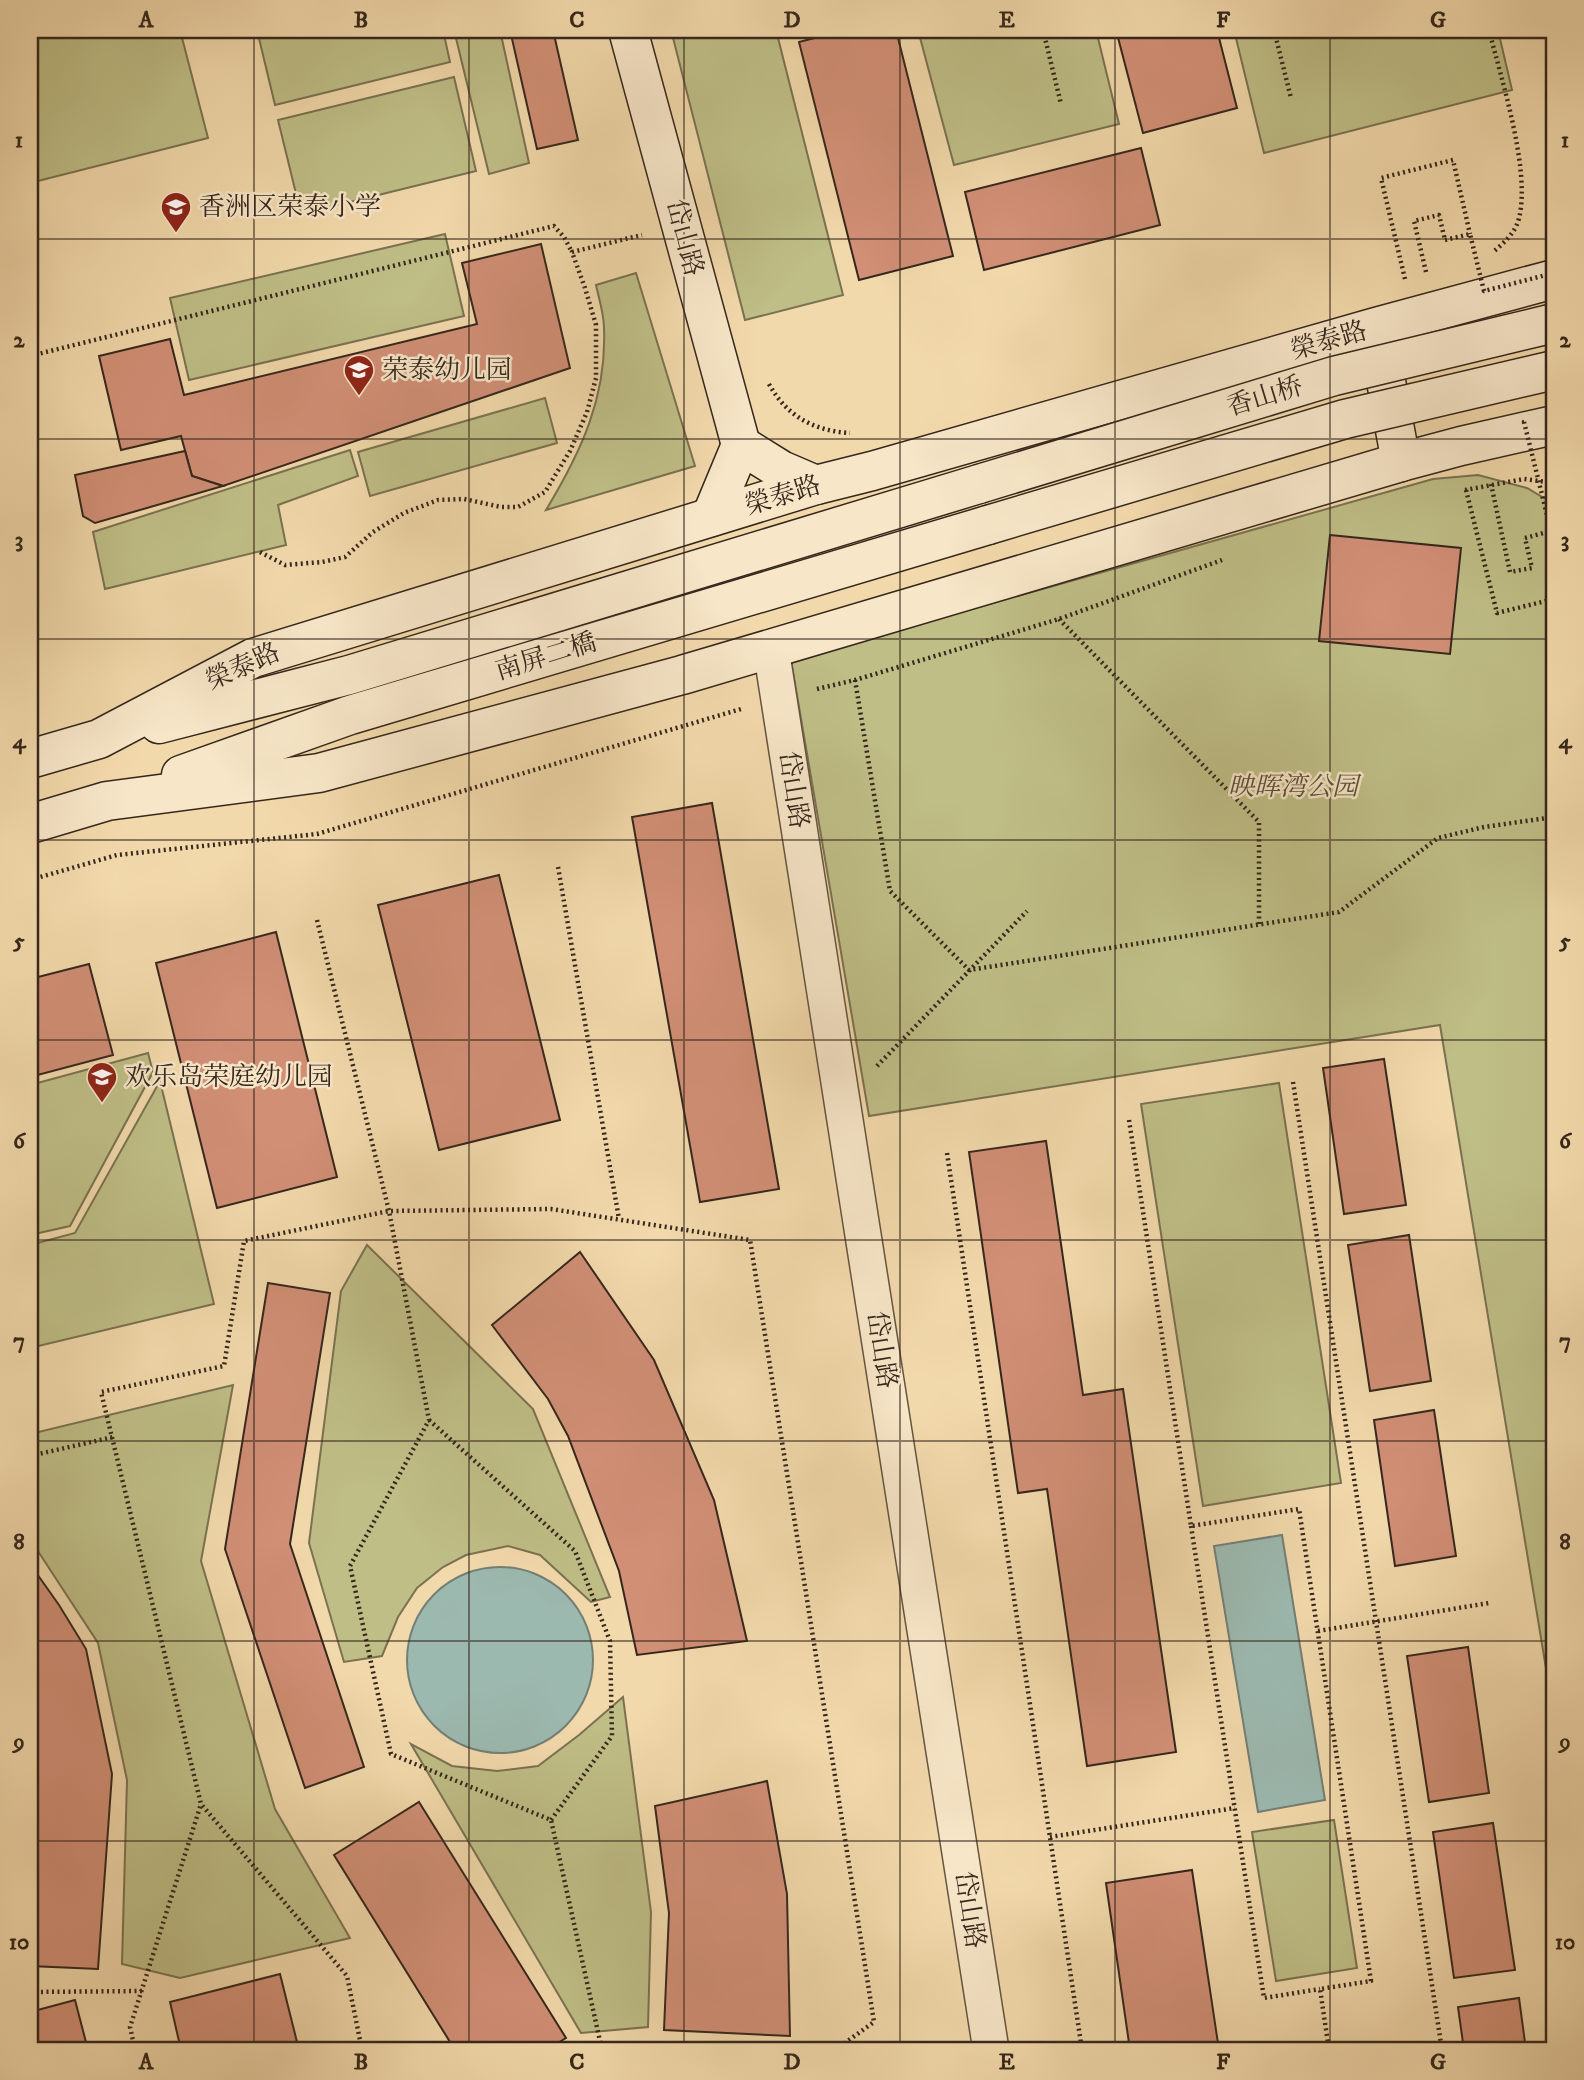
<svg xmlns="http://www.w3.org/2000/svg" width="1584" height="2080" font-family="'IM FELL DW Pica','Noto Serif SC',serif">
<rect width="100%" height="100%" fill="#f2d9ab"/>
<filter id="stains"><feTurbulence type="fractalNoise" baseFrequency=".00286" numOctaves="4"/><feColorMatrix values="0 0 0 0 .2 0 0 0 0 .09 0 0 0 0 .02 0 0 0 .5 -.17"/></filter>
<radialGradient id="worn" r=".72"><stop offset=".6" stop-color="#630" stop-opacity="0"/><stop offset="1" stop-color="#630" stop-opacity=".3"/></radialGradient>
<g fill="#bfbe86" stroke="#7a7251" stroke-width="2">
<polygon points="30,30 180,30 208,138 30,183"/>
<polygon points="257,30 443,30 450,62 275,105"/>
<polygon points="454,30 500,30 529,163 489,174"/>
<polygon points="671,30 776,30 843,295 745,320"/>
<polygon points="918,30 1096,30 1119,124 954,165"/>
<polygon points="1234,30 1498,30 1512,90 1264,153"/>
<polygon points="454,77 476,171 301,214 278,120"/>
<polygon points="445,234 464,316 189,380 170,298"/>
<path d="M636,273L695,466L546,510C581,452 607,397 604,328C604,314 599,299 596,285Z"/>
<polygon points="545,398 557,443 370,496 358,452"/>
<polygon points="350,450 358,476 278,505 286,545 105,589 93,532"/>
<polygon points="1478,475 1527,488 1554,504 1554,1717 1440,1025 869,1116 791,660 1433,479"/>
<polygon points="148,1053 153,1072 70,1226 30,1235 30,1133 37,1131 30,1097 30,1085"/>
<polygon points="160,1081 214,1304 30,1348 30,1245 75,1233"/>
<polygon points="1279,1083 1341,1483 1203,1506 1141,1104"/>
<polygon points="367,1245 533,1409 610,1597 591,1602 540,1555 508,1546 466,1555 443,1567 417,1588 398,1617 382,1656 344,1662 309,1543 341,1291"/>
<polygon points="233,1385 201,1561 275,1809 350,1938 180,1978 122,1964 127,1780 98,1643 30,1539 30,1434"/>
<polygon points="623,1697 651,1912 648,2027 581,2033 411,1744 452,1766 497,1771 538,1766 579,1735"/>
<polygon points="1334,1820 1357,1968 1276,1981 1252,1832"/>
</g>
<g fill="#9cb9b0" stroke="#737f75" stroke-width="2">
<polygon points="1282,1535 1325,1800 1258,1812 1214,1546"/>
<circle cx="500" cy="1660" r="93"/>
</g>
<g fill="#d18f76" stroke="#36271c" stroke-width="2">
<polygon points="510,30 553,30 578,140 537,149"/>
<polygon points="846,30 896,30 953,256 859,280 799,42"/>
<polygon points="1116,30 1217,30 1237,108 1143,133"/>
<polygon points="1141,148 1160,225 984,270 965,192"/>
<polygon points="541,244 570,368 223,486 192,476 181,436 121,450 99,356 170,339 184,395 477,324 462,263"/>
<polygon points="185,451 192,476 223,486 95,523 83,516 75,475"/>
<polygon points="1330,535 1461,548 1450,654 1319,641"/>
<polygon points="712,803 779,1189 700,1202 632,817"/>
<polygon points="499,875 560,1120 439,1150 378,905"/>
<polygon points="276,932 337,1177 217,1208 156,963"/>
<polygon points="89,964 113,1055 30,1077 30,979"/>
<polygon points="1384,1059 1406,1205 1344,1214 1323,1068"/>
<polygon points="1046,1141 1083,1395 1123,1389 1176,1752 1087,1766 1047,1489 1018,1493 969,1152"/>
<polygon points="1409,1235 1431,1381 1370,1391 1348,1245"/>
<polygon points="580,1252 654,1360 714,1500 747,1641 637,1655 619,1571 568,1436 548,1399 492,1325"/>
<polygon points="268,1283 330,1293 290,1544 364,1767 305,1788 225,1549"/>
<polygon points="1434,1410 1456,1556 1395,1566 1374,1420"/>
<polygon points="30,1564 59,1605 86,1649 112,1774 98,1969 30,1966"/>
<polygon points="1468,1647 1489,1793 1429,1802 1407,1656"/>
<polygon points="767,1781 787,1894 790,2036 664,2030 669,1913 655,1806"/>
<polygon points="419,1802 566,2038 546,2050 455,2050 334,1855"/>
<polygon points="1493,1823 1515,1970 1454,1978 1433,1832"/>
<polygon points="1192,1870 1219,2050 1130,2050 1106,1883"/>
<polygon points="280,1974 299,2050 181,2050 170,2002"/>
<polygon points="1519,1998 1526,2050 1464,2050 1458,2007"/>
<polygon points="75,2000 88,2050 30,2050 30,2012"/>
</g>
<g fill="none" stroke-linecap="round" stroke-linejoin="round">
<g stroke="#655440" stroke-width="38">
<polyline id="street" points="771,649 991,2050"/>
</g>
<g stroke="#36271c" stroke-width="41">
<g id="secondary">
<polyline points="628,30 741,445"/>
<polyline points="1377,333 1401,462"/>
<polyline points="741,445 781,470 816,485"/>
<polyline points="711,517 741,445"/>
<polyline points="159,724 349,675 979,484"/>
<polyline points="30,759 99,739 253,658 816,485 872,471 1376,327 1554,279"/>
<polyline points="181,775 350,715 988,525"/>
<polyline points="30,824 107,801 319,773 682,675 1401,462 1461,446 1554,425"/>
</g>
</g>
<g stroke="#36271c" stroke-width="4.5" stroke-dasharray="2 3.5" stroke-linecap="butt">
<polyline points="1043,30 1061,104"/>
<polyline points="1274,30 1291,98"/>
<path d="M1489,30C1501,78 1531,171 1519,218C1516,232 1504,243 1493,252"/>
<polyline points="1426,272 1414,221 1439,215 1445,240"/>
<polyline points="1405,279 1381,178 1453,160 1470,234"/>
<polyline points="30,356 554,226 564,237 572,252"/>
<path d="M769,384C787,417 815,431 850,433"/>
<polyline points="1491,484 1510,572 1532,568 1525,538"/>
<polyline points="1465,490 1524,479 1554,483"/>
<polyline points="1466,490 1497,613 1554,599"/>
<polyline points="1551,531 1554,542"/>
<polyline points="260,552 285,565 322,562 345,557 373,532 404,513 438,500 464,499 501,507 518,507 545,492 570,451 587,412 596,378 596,325 585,288 572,252 642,235"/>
<polyline points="1059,619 1259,822 1259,924"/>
<polyline points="855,680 890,891 969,970 1339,912 1438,838 1484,827 1554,817"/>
<polyline points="817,689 855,680 1059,619 1222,560"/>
<polyline points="558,867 619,1219"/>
<polyline points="30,880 117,855 317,834 741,709"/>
<polyline points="317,920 389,1211 429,1420 350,1566 391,1754 551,1820 602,2050"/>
<polyline points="877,1066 1027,911"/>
<polyline points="1293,1082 1442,2050"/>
<polyline points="1129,1120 1191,1526 1299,1509 1371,1981 1320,1989 1329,2050"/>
<polyline points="947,1153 1082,2050"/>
<polyline points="429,1420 575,1551 610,1641 612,1736 551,1820"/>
<polyline points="30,1456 113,1437"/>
<polyline points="1191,1526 1264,1998 1320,1989"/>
<polyline points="1318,1631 1489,1603"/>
<polyline points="1050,1837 1235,1808"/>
<polyline points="30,1992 142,1991"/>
<polyline points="135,2050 130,2027 201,1804"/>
<polyline points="362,2050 347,1976 201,1804 101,1392 224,1366 244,1241 389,1211 551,1209 750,1240 874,2022 835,2050"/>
</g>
<use href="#street" stroke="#f7e6c8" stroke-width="35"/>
<use href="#secondary" stroke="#f7e6c8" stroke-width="38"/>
<g stroke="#36271c" stroke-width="41" stroke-linecap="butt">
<g id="secondary-bridge">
<polyline points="979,484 1334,376 1554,323"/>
<polyline points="988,525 1345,419 1554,370"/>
</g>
</g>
<g stroke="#36271c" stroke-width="4.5" stroke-dasharray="2 3.5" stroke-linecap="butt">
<polyline points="1445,240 1470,234 1484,291 1554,273"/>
<polyline points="1525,538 1551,531 1524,422 1527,421"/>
</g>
<use href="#secondary-bridge" stroke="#f7e6c8" stroke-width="38"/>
</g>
<path fill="none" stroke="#36271c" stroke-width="2" stroke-opacity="0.55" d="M254,30V2050M469,30V2050M684,30V2050M900,30V2050M1115,30V2050M1330,30V2050M30,239H1554M30,439H1554M30,639H1554M30,840H1554M30,1040H1554M30,1240H1554M30,1441H1554M30,1641H1554M30,1841H1554"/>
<defs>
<g id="school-pin" transform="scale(1.575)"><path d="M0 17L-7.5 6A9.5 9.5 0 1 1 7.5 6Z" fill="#8f2418" stroke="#f7e6c8"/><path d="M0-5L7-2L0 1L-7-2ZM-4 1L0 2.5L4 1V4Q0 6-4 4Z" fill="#fff"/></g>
</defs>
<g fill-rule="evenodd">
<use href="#school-pin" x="176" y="207"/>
<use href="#school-pin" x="359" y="370"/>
<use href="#school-pin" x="102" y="1077"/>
</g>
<g text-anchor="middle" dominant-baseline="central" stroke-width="5" stroke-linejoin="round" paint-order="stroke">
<g font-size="26" fill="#36271c" stroke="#f7e6c8" text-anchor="start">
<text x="199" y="207">香洲区荣泰小学</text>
<text x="382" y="370">荣泰幼儿园</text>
<text x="125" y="1077">欢乐岛荣庭幼儿园</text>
</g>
<g font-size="26" fill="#36271c" stroke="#f7e6c8">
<text transform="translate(684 238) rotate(75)">岱山路</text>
<text transform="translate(1329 341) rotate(-16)">榮泰路</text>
<text transform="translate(1265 397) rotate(-17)">香山桥</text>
<text transform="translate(783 496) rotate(-17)">榮泰路</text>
<text transform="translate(546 657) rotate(-17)">南屏二橋</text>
<text transform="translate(243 667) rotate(-24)">榮泰路</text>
<text transform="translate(793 790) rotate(81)">岱山路</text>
<text transform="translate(881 1350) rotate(81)">岱山路</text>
<text transform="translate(969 1910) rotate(81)">岱山路</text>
</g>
<g font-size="26" font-style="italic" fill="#584d36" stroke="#f7e6c8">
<text x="1293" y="787">映晖湾公园</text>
</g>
</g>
<rect width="1584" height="2080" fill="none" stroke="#f2d9ab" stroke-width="77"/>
<rect x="38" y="38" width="1508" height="2004" fill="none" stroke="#36271c" stroke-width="2.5"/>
<g font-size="23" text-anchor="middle" font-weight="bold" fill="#36271c">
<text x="146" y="27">A</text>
<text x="361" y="27">B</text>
<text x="577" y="27">C</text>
<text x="792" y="27">D</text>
<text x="1007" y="27">E</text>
<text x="1223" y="27">F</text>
<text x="1438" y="27">G</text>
<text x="19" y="147">1</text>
<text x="1565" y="147">1</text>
<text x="19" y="347">2</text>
<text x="1565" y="347">2</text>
<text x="19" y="547">3</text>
<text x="1565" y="547">3</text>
<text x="19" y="748">4</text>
<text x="1565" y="748">4</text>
<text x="19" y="948">5</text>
<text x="1565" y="948">5</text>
<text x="19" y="1148">6</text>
<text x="1565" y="1148">6</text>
<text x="19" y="1348">7</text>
<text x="1565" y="1348">7</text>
<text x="19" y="1549">8</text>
<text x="1565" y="1549">8</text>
<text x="19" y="1749">9</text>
<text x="1565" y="1749">9</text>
<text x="19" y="1949">10</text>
<text x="1565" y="1949">10</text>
<text x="146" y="2069">A</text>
<text x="361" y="2069">B</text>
<text x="577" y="2069">C</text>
<text x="792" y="2069">D</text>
<text x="1007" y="2069">E</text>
<text x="1223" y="2069">F</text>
<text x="1438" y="2069">G</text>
</g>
<rect width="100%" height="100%" filter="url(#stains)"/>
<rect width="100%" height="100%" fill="url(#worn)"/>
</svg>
